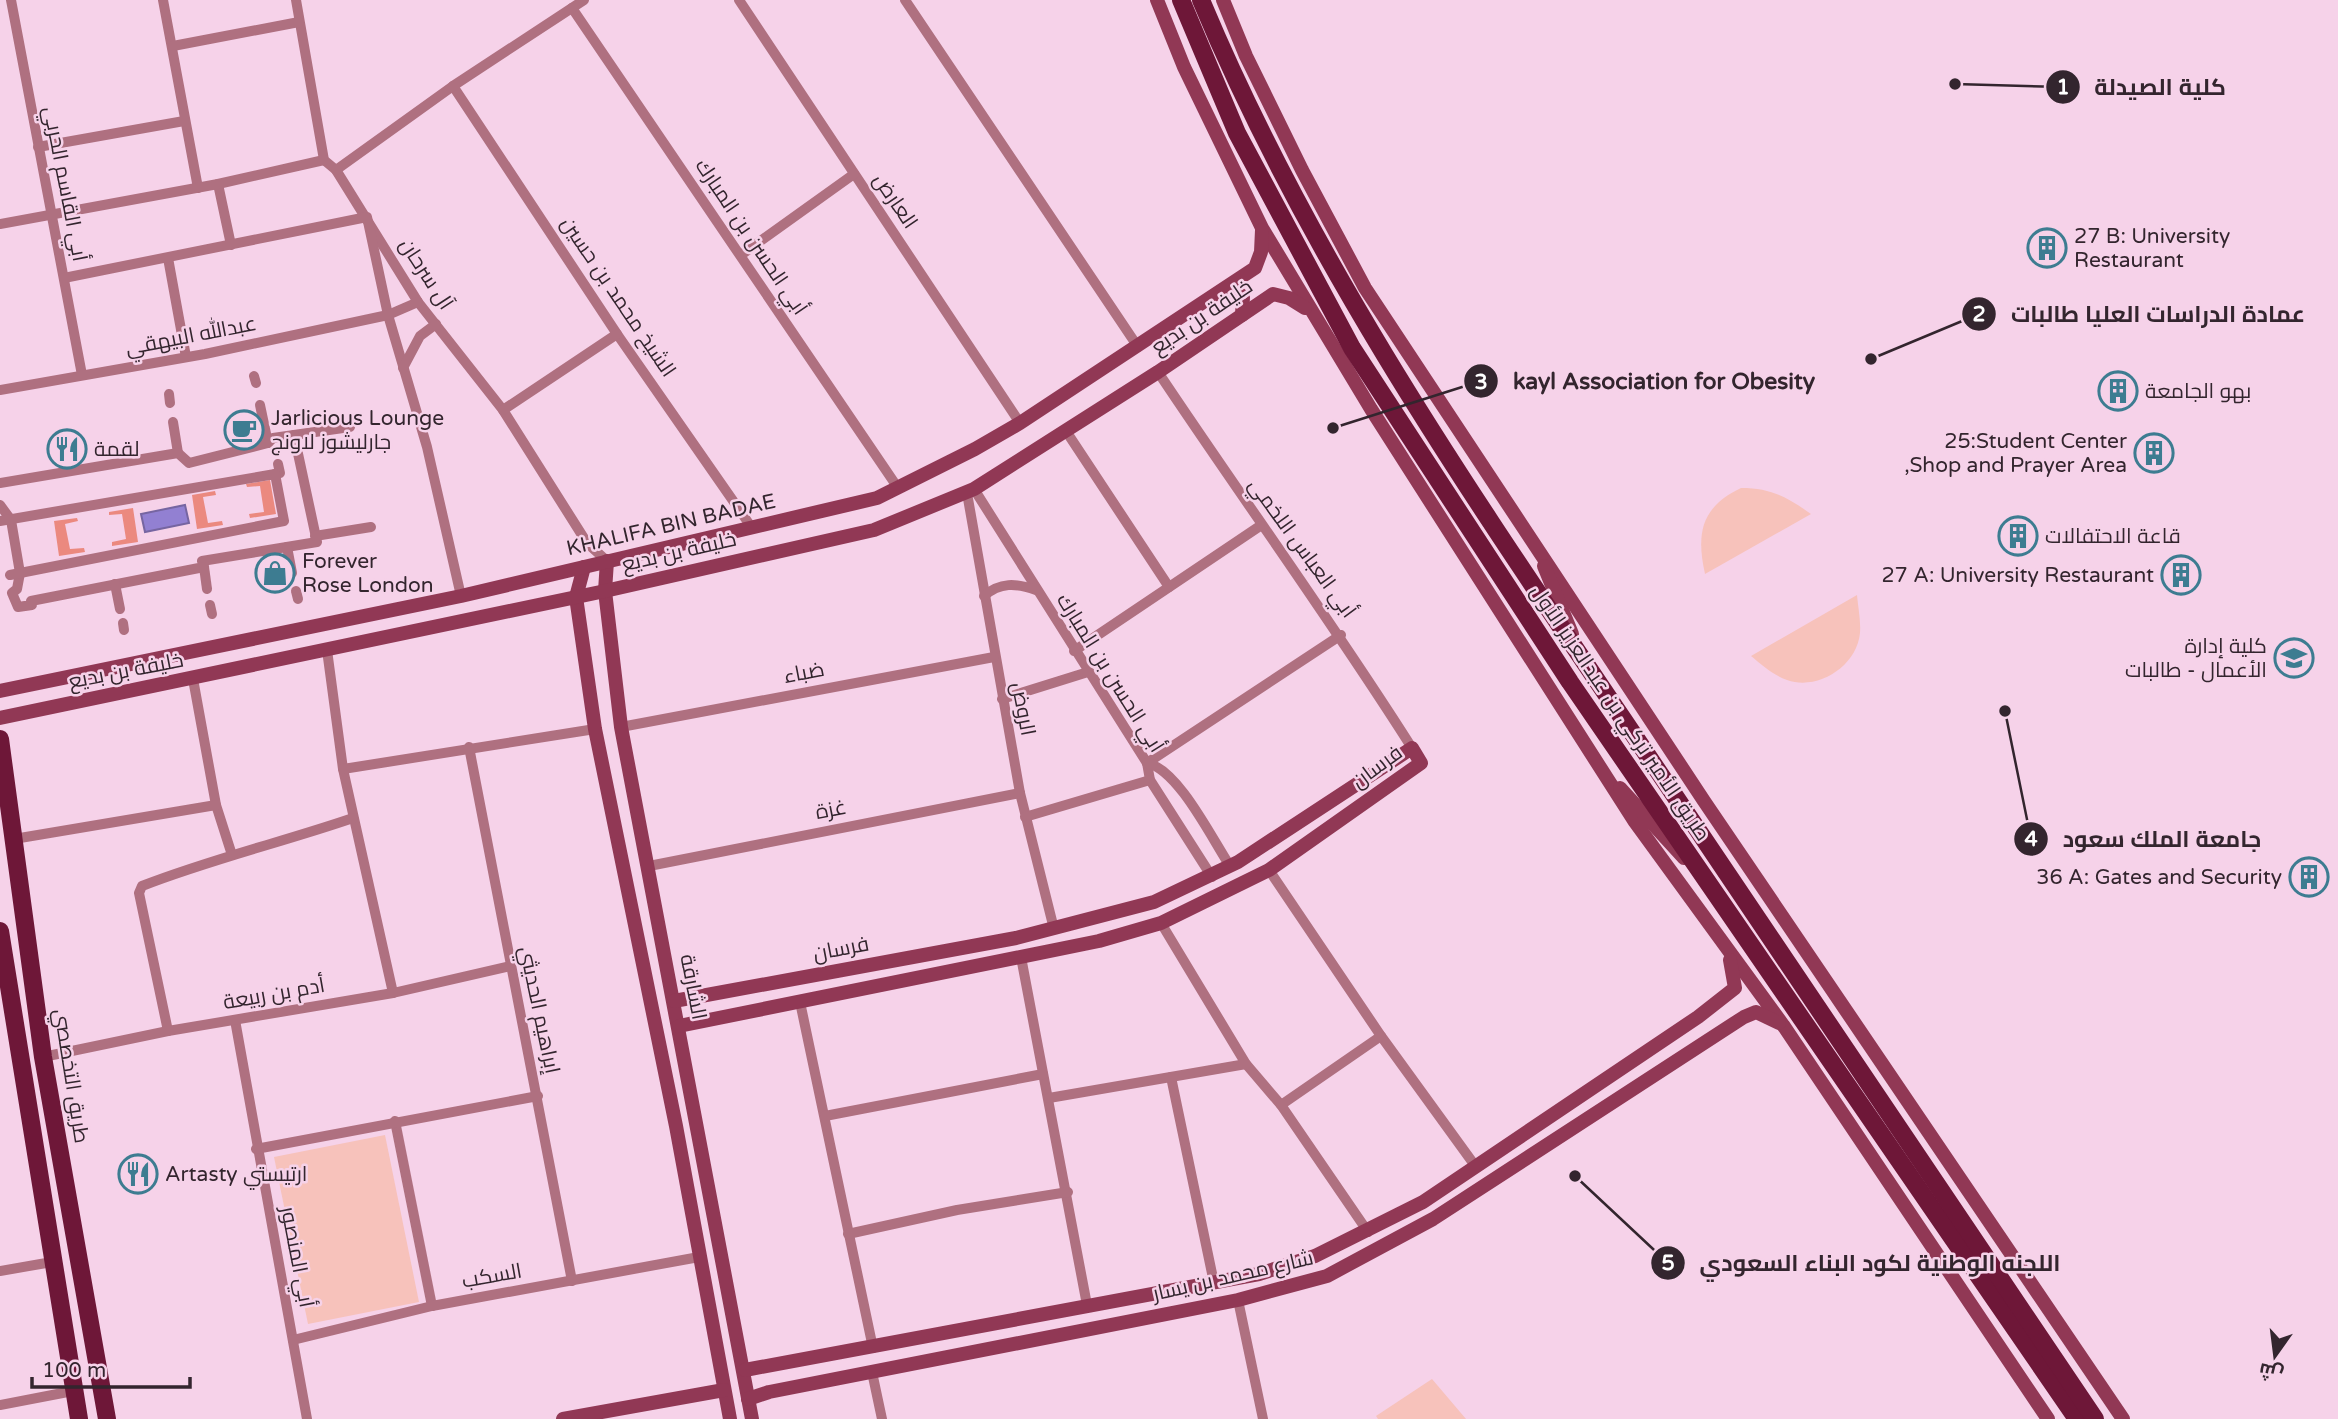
<svg xmlns="http://www.w3.org/2000/svg" width="2338" height="1419" font-family="'Varela Round',Cairo,sans-serif">
<rect width="100%" height="100%" fill="#f6d2e9"/>
<g fill="#f7c2bb">
<path d="M1741,488C1771,488 1787,497 1811,514L1705,574C1696,533 1701,507 1741,488Z"/>
<path d="M1857,595C1858,607 1861,621 1860,633C1857,666 1818,691 1787,680C1773,675 1762,665 1751,656Z"/>
<polygon points="385,1135 419,1302 308,1324 274,1157"/>
<polygon points="1432,1379 1466,1419 1378,1419 1376,1416"/>
</g>
<g fill="#eb897f">
<polygon points="270,480 276,514 250,518 249,514 264,512 260,486 247,487 246,484"/>
<polygon points="215,491 216,495 203,497 208,523 222,521 223,525 197,529 192,495"/>
<polygon points="133,508 138,542 112,546 112,542 126,539 122,514 109,515 109,512"/>
<polygon points="77,518 78,521 65,524 70,549 84,548 85,552 59,556 54,521"/>
</g>
<polygon fill="#9280d2" stroke="#7665a1" stroke-width="2" points="185,505 189,523 145,532 141,514"/>
<g fill="none" stroke-linecap="round" stroke-linejoin="round">
<g stroke="#af7080" stroke-width="10">
<polyline points="11,0 82,375"/>
<polyline points="163,0 198,188"/>
<polyline points="296,0 324,160 336,170 418,302 503,410 587,543 607,561"/>
<polyline points="739,0 1020,423"/>
<polyline points="905,0 1138,347"/>
<polyline points="572,8 898,488"/>
<polyline points="173,46 299,22"/>
<polyline points="453,86 617,334 752,528"/>
<polyline points="38,147 184,121"/>
<polyline points="336,170 453,86 584,0"/>
<polyline points="218,184 231,245"/>
<polyline points="0,224 218,184 324,160"/>
<polyline points="741,255 854,174"/>
<polyline points="168,258 186,357"/>
<polyline points="64,278 367,217 388,315 427,447 461,596"/>
<polyline points="403,368 420,336 436,324"/>
<path d="M1158,372C1242,498 1331,620 1412,748"/>
<polyline points="254,376 256,383"/>
<polyline points="0,390 205,354 388,315 418,302"/>
<polyline points="169,394 170,403"/>
<polyline points="260,405 268,443"/>
<polyline points="503,410 617,334"/>
<polyline points="173,422 178,453"/>
<polyline points="1066,431 1169,587"/>
<polyline points="294,435 350,427"/>
<polyline points="275,474 280,473 278,464"/>
<polyline points="0,483 178,453 189,463 268,443 273,438 294,435 317,542 202,561 204,567 31,601 32,605 18,607 12,593 17,589 20,573 11,520 0,505"/>
<polyline points="974,489 1147,763 1150,780 1212,877"/>
<polyline points="967,493 1020,793 1054,929"/>
<polyline points="0,521 275,474 284,521 10,575"/>
<polyline points="315,536 371,527"/>
<polyline points="287,547 292,573"/>
<polyline points="204,567 207,589"/>
<polyline points="115,584 120,609"/>
<polyline points="296,591 298,599"/>
<path d="M984,596C1000,582 1016,583 1036,590"/>
<polyline points="210,605 212,614"/>
<polyline points="123,623 124,630"/>
<polyline points="327,650 343,769 393,993"/>
<polyline points="1074,651 1260,526"/>
<polyline points="193,679 216,805 232,855"/>
<polyline points="1002,699 1088,672"/>
<polyline points="621,727 994,657"/>
<polyline points="469,747 572,1281"/>
<polyline points="1147,763 1341,635"/>
<path d="M1147,763C1178,769 1212,839 1230,866"/>
<polyline points="343,769 595,729"/>
<polyline points="1025,817 1150,780"/>
<polyline points="14,839 216,805"/>
<polyline points="649,866 1020,793"/>
<polyline points="1269,870 1381,1036 1476,1167"/>
<polyline points="1161,923 1246,1064 1281,1105 1368,1232"/>
<polyline points="1021,957 1087,1305"/>
<polyline points="800,1002 873,1348"/>
<polyline points="235,1020 307,1419"/>
<path d="M168,1031L139,893L142,886C211,859 283,842 353,818"/>
<polyline points="43,1057 168,1031 393,993 510,966"/>
<polyline points="1171,1077 1214,1283"/>
<polyline points="1049,1098 1246,1064"/>
<polyline points="1281,1105 1381,1036"/>
<polyline points="825,1116 1043,1074"/>
<polyline points="395,1121 432,1306"/>
<polyline points="256,1149 538,1096"/>
<polyline points="848,1234 957,1210 1068,1192"/>
<polyline points="0,1271 52,1262"/>
<polyline points="1238,1300 1263,1419"/>
<polyline points="293,1340 432,1306 699,1257"/>
<polyline points="872,1372 882,1419"/>
<polyline points="0,1405 73,1391"/>
</g>
<g stroke="#913855" stroke-width="14">
<polyline points="1157,0 1184,67 1262,228 1371,409 1635,822 1783,1025 2048,1419"/>
<polyline points="1223,0 1246,56 1302,170 1365,288 1704,801 2123,1419"/>
<polyline points="1220,292 1237,292 1243,297 1242,315"/>
<polyline points="607,561 605,591 621,727 752,1419"/>
<polyline points="1544,566 1572,634"/>
<polyline points="584,567 576,597 595,729 676,1126 730,1419"/>
<polyline points="0,691 461,596 877,498 975,449 1020,423 1255,268 1261,252 1262,230"/>
<polyline points="0,718 605,591 874,530 974,489 1158,372 1273,294 1289,298 1305,308"/>
<polyline points="1620,788 1684,858"/>
<polyline points="674,1001 1016,938 1154,902 1238,862 1412,748 1421,763 1269,870 1161,923 1099,941 679,1026"/>
<polyline points="745,1370 1259,1274 1315,1256 1423,1202 1698,1017 1735,988 1730,960"/>
<polyline points="748,1399 769,1392 1238,1300 1327,1276 1433,1219 1744,1017 1756,1012 1779,1023"/>
<polyline points="563,1419 724,1390"/>
</g>
<g stroke="#6e1738" stroke-width="18">
<polyline points="1181,0 1237,133 1352,348 1570,682 2077,1419"/>
<path d="M1201,0C1309,259 1467,488 1623,719C1780,952 1938,1185 2095,1419"/>
<polyline points="0,739 43,1057 107,1419"/>
<polyline points="0,931 79,1419"/>
</g>
</g>
<defs>
<g id="building-ring" transform="scale(2.0125)"><circle r="9.5" fill="#f6d2e9" stroke="#3d7c91" stroke-width="1.5"/><path d="M-4-6H4V6H1V3H-1V6H-4ZM-2.5-4.3h1.7v1.8h-1.7ZM.8-4.3h1.7v1.8H.8ZM-2.5-1h1.7V.8h-1.7ZM.8-1h1.7V.8H.8Z" fill="#3d7c91"/></g>
<g id="cafe-ring" transform="scale(2.0125)"><circle r="9.5" fill="#f6d2e9" stroke="#3d7c91" stroke-width="1.5"/><path d="M-5.5-4.5H6V0H3Q3 3.5 0 3.5H-2.5Q-5.5 3.5-5.5 0ZM3-3.2v2h1.7v-2ZM-6 4.5H4V6H-6Z" fill="#3d7c91"/></g>
<g id="restaurant-ring" transform="scale(2.0125)"><circle r="9.5" fill="#f6d2e9" stroke="#3d7c91" stroke-width="1.5"/><path d="M-5-6h1v4h1v-4h1v4h1v-4h1v5L-1.5 .5V6h-2V.5L-5-1ZM5-6V6H3V1.5H1.5Q1.5-4 5-6Z" fill="#3d7c91"/></g>
<g id="shop-ring" transform="scale(2.0125)"><circle r="9.5" fill="#f6d2e9" stroke="#3d7c91" stroke-width="1.5"/><path d="M-5-2.5h2.3a2.7 3.5 0 0 1 5.4 0H5L5.5 6h-11ZM-1.5-2.5h3a1.5 2.3 0 0 0-3 0Z" fill="#3d7c91"/></g>
<g id="university-ring" transform="scale(2.0125)"><circle r="9.5" fill="#f6d2e9" stroke="#3d7c91" stroke-width="1.5"/><path d="M0-5L7-2L0 1L-7-2ZM-4 1L0 2.5L4 1V4Q0 6-4 4Z" fill="#3d7c91"/></g>
</defs>
<g fill-rule="evenodd">
<use href="#building-ring" x="2047" y="248"/>
<use href="#building-ring" x="2118" y="391"/>
<use href="#cafe-ring" x="244" y="430"/>
<use href="#restaurant-ring" x="67" y="449"/>
<use href="#building-ring" x="2154" y="453"/>
<use href="#building-ring" x="2018" y="536"/>
<use href="#shop-ring" x="275" y="573"/>
<use href="#building-ring" x="2181" y="575"/>
<use href="#university-ring" x="2294" y="658"/>
<use href="#building-ring" x="2309" y="877"/>
<use href="#restaurant-ring" x="138" y="1174"/>
</g>
<g text-anchor="middle" dominant-baseline="central" stroke-width="5" stroke-linejoin="round" paint-order="stroke">
<g font-size="21" fill="#33252e" stroke="#f6d2e9">
<text transform="translate(65 184) rotate(79)">أبي القاسم الحربي</text>
<text transform="translate(895 201) rotate(56)">العارض</text>
<text transform="translate(751 237) rotate(56)">أبي الحسن بن المبارك</text>
<text transform="translate(426 274) rotate(57)">آل سرحان</text>
<text transform="translate(618 297) rotate(56)">الشيخ محمد بن حسين</text>
<text transform="translate(1202 317) rotate(-34)">خليفة بن بديع</text>
<text transform="translate(191 336) rotate(-11)">عبدالله البيهقي</text>
<text transform="translate(671 525) rotate(-13)">KHALIFA BIN BADAE</text>
<text transform="translate(1302 548) rotate(54)">أبي العباس اللخمي</text>
<text transform="translate(679 552) rotate(-13)">خليفة بن بديع</text>
<text transform="translate(126 671) rotate(-11)">خليفة بن بديع</text>
<text transform="translate(804 673) rotate(-11)">ضباء</text>
<text transform="translate(1110 673) rotate(58)">أبي الحسن بن المبارك</text>
<text transform="translate(1023 709) rotate(79)">الروض</text>
<text transform="translate(1620 713) rotate(56)">طريق الأمير تركي بن عبدالعزيز الأول</text>
<text transform="translate(1377 767) rotate(-36)">فرسان</text>
<text transform="translate(831 810) rotate(-11)">غزة</text>
<text transform="translate(841 949) rotate(-11)">فرسان</text>
<text transform="translate(693 987) rotate(79)">الشارقة</text>
<text transform="translate(274 994) rotate(-10)">أدم بن ربيعة</text>
<text transform="translate(539 1010) rotate(78)">إبراهيم الحديثي</text>
<text transform="translate(71 1076) rotate(81)">طريق التخصصي</text>
<text transform="translate(297 1257) rotate(79)">أبي المنصور</text>
<text transform="translate(492 1276) rotate(-10)">السكب</text>
<text transform="translate(1233 1276) rotate(-13)">شارع محمد بن يسار</text>
</g>
<g font-size="21" fill="#33252e" stroke="#f6d2e9" text-anchor="start">
<text x="2074" y="236">27 B: University<tspan x="2074" dy="24">Restaurant</tspan></text>
<text x="2145" y="391">بهو الجامعة</text>
<text x="271" y="418">Jarlicious Lounge<tspan x="271" dy="24">جارليشوز لاونج</tspan></text>
<text x="2127" y="441" text-anchor="end">25:Student Center<tspan x="2127" dy="24">,Shop and Prayer Area</tspan></text>
<text x="94" y="449">لقمة</text>
<text x="2045" y="536">قاعة الاحتفالات</text>
<text x="302" y="561">Forever<tspan x="302" dy="24">Rose London</tspan></text>
<text x="2154" y="575" text-anchor="end">27 A: University Restaurant</text>
<text x="2267" y="646" text-anchor="end">كلية إدارة<tspan x="2267" dy="24">الأعمال - طالبات</tspan></text>
<text x="2282" y="877" text-anchor="end">36 A: Gates and Security</text>
<text x="165" y="1174">Artasty ارتيستي</text>
</g>
</g>
<path fill="none" stroke="#33252e" stroke-width="2.5" d="M1955 84L2063 87M1871 359L1979 314M1333 428L1481 381M2005 711L2031 839M1575 1176L1668 1263"/>
<g fill="#33252e" stroke="#f6d2e9" stroke-width="2.5">
<circle cx="1955" cy="84" r="7"/>
<circle cx="1871" cy="359" r="7"/>
<circle cx="1333" cy="428" r="7"/>
<circle cx="2005" cy="711" r="7"/>
<circle cx="1575" cy="1176" r="7"/>
<circle cx="2063" cy="87" r="18"/>
<circle cx="1979" cy="314" r="18"/>
<circle cx="1481" cy="381" r="18"/>
<circle cx="2031" cy="839" r="18"/>
<circle cx="1668" cy="1263" r="18"/>
</g>
<g font-size="21" text-anchor="middle" font-weight="bold" fill="#fff">
<text x="2063" y="94">1</text>
<text x="1979" y="321">2</text>
<text x="1481" y="389">3</text>
<text x="2031" y="846">4</text>
<text x="1668" y="1270">5</text>
</g>
<g font-size="23" text-anchor="middle" font-weight="bold" fill="#33252e" stroke="#f6d2e9" stroke-width="5" stroke-linejoin="round" paint-order="stroke">
<text x="2160" y="95">كلية الصيدلة</text>
<text x="2158" y="322">عمادة الدراسات العليا طالبات</text>
<text x="1664" y="389">kayl Association for Obesity</text>
<text x="2162" y="847">جامعة الملك سعود</text>
<text x="1880" y="1271">اللجنه الوطنية لكود البناء السعودي</text>
</g>
<g transform="translate(2275 1356) rotate(194)" stroke="#f6d2e9" stroke-width="5" paint-order="stroke">
<path d="M0-5L12 26L0 18L-12 26Z" fill="#33252e"/>
<text y="-10" font-size="19" font-weight="bold" text-anchor="middle" fill="#33252e">ش</text>
</g>
<path d="M32 1377v10h158v-10" fill="none" stroke="#33252e" stroke-width="3.5"/>
<text x="42" y="1377" font-size="21" fill="#33252e" stroke="#f6d2e9" stroke-width="5" paint-order="stroke">100 m</text>
</svg>
